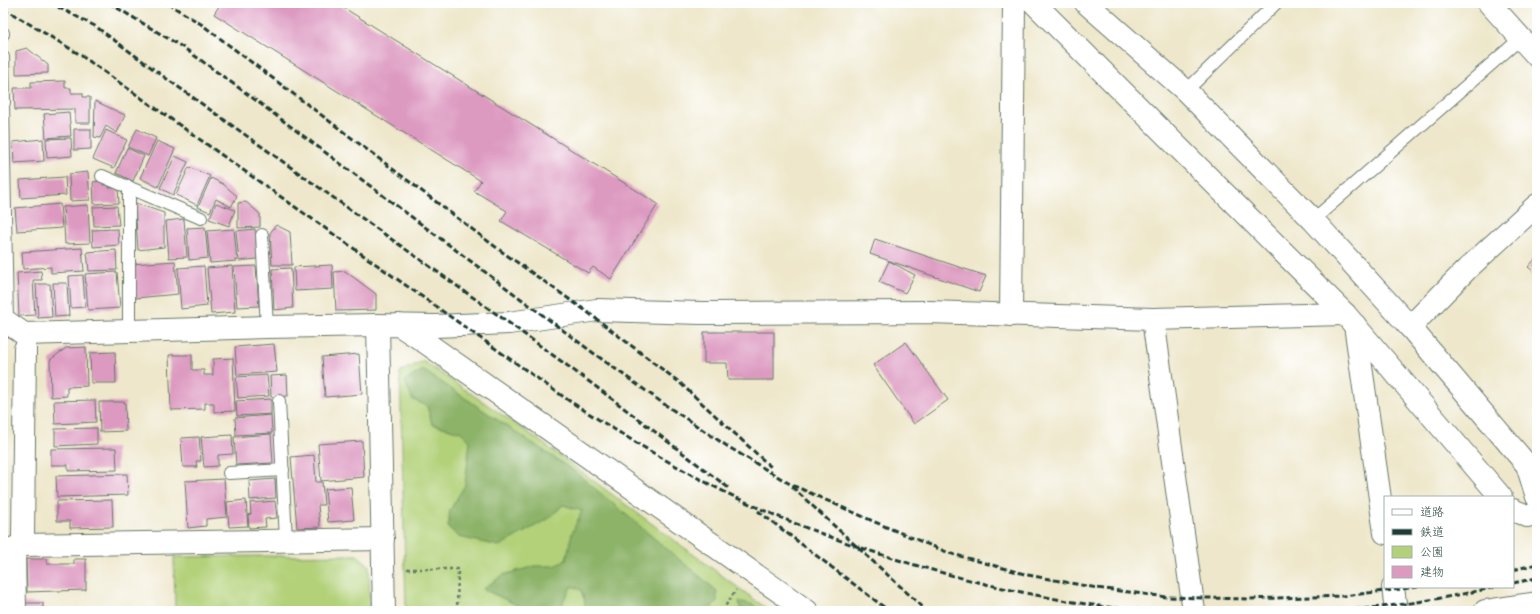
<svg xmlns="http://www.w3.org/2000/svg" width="1540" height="614" font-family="'Playpen Sans','Klee One',sans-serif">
<rect width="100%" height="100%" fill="#fff"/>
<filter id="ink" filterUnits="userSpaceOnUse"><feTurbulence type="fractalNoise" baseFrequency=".025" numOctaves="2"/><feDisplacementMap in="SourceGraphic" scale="8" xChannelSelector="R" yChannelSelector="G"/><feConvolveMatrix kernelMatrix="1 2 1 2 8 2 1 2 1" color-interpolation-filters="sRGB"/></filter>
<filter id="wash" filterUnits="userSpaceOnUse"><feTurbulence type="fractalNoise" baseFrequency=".012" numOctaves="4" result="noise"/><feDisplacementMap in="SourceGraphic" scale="16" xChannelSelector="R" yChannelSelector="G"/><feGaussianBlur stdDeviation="0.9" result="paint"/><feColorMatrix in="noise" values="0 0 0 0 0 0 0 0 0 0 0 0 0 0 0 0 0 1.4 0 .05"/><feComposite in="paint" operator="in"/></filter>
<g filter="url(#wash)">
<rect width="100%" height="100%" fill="#eee7cb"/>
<g fill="#b2d179" stroke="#688756">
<polygon points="423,361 529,433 770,611 406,611 400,372"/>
<polygon points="357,555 369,565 370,611 175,611 174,557"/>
</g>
<g fill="#8db369" stroke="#56784e">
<polygon points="423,370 574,471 717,591 717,602 707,611 584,611 585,602 581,590 572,586 563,601 562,611 530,611 483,589 503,575 535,566 555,566 566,560 572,533 582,511 563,505 548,519 499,546 459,537 448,527 450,510 465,485 470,441 461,432 432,424 427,406 412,399 405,381"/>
<polygon points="739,601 754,605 761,611 741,611"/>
</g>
<g id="blocks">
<g fill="#dd9ac1">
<polygon points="221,3 336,3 658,204 611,279 593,267 588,273 501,221 507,211 474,191 481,181 214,14"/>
<polygon points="27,48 48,65 48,73 16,74 16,51"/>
<polygon points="65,81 65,88 71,88 71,93 83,93 83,97 90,97 90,123 75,123 75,109 15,110 14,88 31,88 31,82"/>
<polygon points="95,101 125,115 117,133 106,126 100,138 94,137"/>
<polygon points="69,112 71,136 46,138 44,114"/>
<polygon points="74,129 91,129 91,149 74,150"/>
<polygon points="137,129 156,138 148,156 128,147"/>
<polygon points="106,130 127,140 114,168 93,159"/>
<polygon points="71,138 72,156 47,158 46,139"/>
<polygon points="43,139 44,161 14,163 13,142"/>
<polygon points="157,141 175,149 158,187 140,178"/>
<polygon points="127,148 144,156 133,181 116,173"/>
<polygon points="175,156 188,162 173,195 160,188"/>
<polygon points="189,167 210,176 197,205 176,195"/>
<polygon points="88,172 90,200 70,201 69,174"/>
<polygon points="65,177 66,195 21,198 20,180"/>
<polygon points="211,178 223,184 237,196 231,207 216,199 210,212 198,207"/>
<polygon points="102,181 103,185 109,184 109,188 118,188 119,203 94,204 93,182"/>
<polygon points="246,202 260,214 260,227 238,228 238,203"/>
<polygon points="135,203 164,213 164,247 138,250"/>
<polygon points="216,203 235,210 229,226 209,219"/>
<polygon points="60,204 62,228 17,231 15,208"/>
<polygon points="88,205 90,243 65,244 63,207"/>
<polygon points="117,206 119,225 94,226 93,207"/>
<polygon points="184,219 187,257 169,258 166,221"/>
<polygon points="276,225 290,232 292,265 272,265 270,233"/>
<polygon points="205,227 208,258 189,260 187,228"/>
<polygon points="118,229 119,245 93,247 92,230"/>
<polygon points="234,229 237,261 210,263 207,231"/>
<polygon points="255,229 257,259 239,261 236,231"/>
<polygon points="875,239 986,276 979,292 870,254"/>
<polygon points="82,248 84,271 51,273 51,267 23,269 22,252"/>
<polygon points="116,250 117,270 89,271 87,252"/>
<polygon points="1536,258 1537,258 1537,274 1528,267"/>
<polygon points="175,261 178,294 136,298 133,264"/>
<polygon points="889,261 915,275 905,293 879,282"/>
<polygon points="332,265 333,289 295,291 294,267"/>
<polygon points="204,266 207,306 181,309 178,268"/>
<polygon points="232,266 235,312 211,314 207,268"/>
<polygon points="256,266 259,306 237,307 234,267"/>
<polygon points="291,268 293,308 274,310 272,269"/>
<polygon points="41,271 42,280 33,280 35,315 19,316 17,273"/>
<polygon points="345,271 376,294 376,310 336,311 334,272"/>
<polygon points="117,272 120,308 88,310 85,274"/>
<polygon points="83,275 85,307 71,308 69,276"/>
<polygon points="53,283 67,283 69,316 55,317"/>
<polygon points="36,284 50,284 52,317 38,318"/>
<polygon points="704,332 774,332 774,380 728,380 727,363 704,363"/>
<polygon points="906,342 948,400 914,424 873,365"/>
<polygon points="274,344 277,372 237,375 235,347"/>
<polygon points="86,347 87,386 67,387 67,396 51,397 50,360 66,348"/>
<polygon points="115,352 116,383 91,383 90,353"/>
<polygon points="359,354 362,394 325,397 322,357"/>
<polygon points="169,355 192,355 192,370 204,370 204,375 213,375 213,359 233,358 235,411 214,412 214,403 205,403 205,409 171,410"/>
<polygon points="267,375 269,396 238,398 236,377"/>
<polygon points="287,375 288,396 271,397 270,376"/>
<polygon points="271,399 271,414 237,416 236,401"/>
<polygon points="95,400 96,422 55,424 54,401"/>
<polygon points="99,402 125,402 126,431 100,432"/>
<polygon points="271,415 272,433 236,435 235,418"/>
<polygon points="97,428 97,444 55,446 55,429"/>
<polygon points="271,434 273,463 236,465 234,437"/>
<polygon points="232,435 233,454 218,455 218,466 204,467 201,437"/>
<polygon points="199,437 201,461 196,461 197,467 183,467 181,438"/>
<polygon points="362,441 364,477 321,481 318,444"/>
<polygon points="116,448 117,470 68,471 68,465 51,465 51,449"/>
<polygon points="314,455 316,482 322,482 324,505 318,505 320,527 297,528 291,457"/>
<polygon points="127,474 128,495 57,497 56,476"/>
<polygon points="224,479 227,517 206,519 206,526 188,528 185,481"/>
<polygon points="275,479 276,498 250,500 249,481"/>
<polygon points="351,487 354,520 328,522 325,489"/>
<polygon points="112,500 113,527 70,528 70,521 57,521 57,501"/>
<polygon points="246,500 248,526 229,527 227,502"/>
<polygon points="275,501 277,518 265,519 266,527 249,528 248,515 251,514 250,503"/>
<polygon points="26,559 47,559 47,564 74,564 74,559 86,559 86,590 27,592"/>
<rect x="23" y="603" width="20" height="8"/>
</g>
</g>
</g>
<g filter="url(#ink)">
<use href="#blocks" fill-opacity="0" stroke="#677869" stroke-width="1"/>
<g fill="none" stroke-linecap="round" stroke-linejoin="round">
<g stroke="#677869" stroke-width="14">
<g id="service">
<polyline points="3,34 3,33"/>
<polyline points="3,57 4,103"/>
<polyline points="1186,91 1276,3"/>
<polyline points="3,103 7,322"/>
<polyline points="102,176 201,218"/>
<polyline points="1313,220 1521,38"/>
<polyline points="262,235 267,327"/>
<polyline points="129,330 129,187"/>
<polyline points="279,401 286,540"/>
<polyline points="229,473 283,470"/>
</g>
</g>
<g stroke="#677869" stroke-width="24">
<g id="minor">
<polyline points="1034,3 1345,314 1501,497"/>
<polyline points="1086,3 1186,91 1313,220 1410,327 1527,465 1537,497"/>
<polyline points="1489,3 1537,56"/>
<polyline points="1011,315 1014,3"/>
<polyline points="1153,319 1194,611"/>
<polyline points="3,322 7,322 24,334 267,327 378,325 435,326 509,323 597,310 701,313 928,312 1153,319 1345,314"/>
<polyline points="378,325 384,611"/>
<polyline points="399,325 422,340 807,611"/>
<polyline points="1355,325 1385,533"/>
<polyline points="1410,327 1466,270 1537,205"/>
<polyline points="1513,510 1527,516 1537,514"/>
<polyline points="23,545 383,539"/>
<polyline points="1393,587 1396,611"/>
<polyline points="15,611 14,548 23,545 23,537"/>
<polyline points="1485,611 1537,603"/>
</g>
</g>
<g stroke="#677869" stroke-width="24">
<polyline id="tertiary" points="23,537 25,349"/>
</g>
<g stroke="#677869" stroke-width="2.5" stroke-dasharray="3 3" stroke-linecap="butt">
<polyline points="407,569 458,569 457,611"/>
<polyline points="724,611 724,608 736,590"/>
</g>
<use href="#service" stroke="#fff" stroke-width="12"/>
<use href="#minor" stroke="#fff" stroke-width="22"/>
<use href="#tertiary" stroke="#fff" stroke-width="22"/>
<g stroke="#1f3d34" stroke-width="3" stroke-dasharray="6 3" stroke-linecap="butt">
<polyline points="50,3 95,26 167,79 509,323 595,386 730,489"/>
<polyline points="109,3 184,48 250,96 592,352 664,404 727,446 790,484 884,526 949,553 1028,575 1097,588 1167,597 1247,599 1343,596 1418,587"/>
<polyline points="167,3 201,24 501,251 586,311 679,382 772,468"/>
<path d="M3,10L13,14L79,54L568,400C635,443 703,485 777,516C878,558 990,590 1099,606C1119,609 1139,609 1159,611"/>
<polyline points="792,487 927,611"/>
<polyline points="758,511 889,611"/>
<polyline points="1513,570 1537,564"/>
<polyline points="1513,583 1537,578"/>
<path d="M1328,611C1385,609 1441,599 1496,587"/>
</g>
</g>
</g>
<rect width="1540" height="614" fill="none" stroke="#fff" stroke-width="16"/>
<rect x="1384" y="496" width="130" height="92" fill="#ffffff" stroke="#a5b1ae"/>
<rect x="1392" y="509" width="20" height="6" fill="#ffffff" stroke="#a5b1ae"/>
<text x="1420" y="516" font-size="12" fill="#1f3d34">道路</text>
<rect x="1392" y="529" width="20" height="6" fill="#1f3d34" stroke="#a5b1ae"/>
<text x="1420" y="536" font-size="12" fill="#1f3d34">鉄道</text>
<rect x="1392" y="546" width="20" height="12" fill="#b2d179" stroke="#a5b1ae"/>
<text x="1420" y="556" font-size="12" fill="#1f3d34">公園</text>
<rect x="1392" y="566" width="20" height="12" fill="#dd9ac1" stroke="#a5b1ae"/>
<text x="1420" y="576" font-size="12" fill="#1f3d34">建物</text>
</svg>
